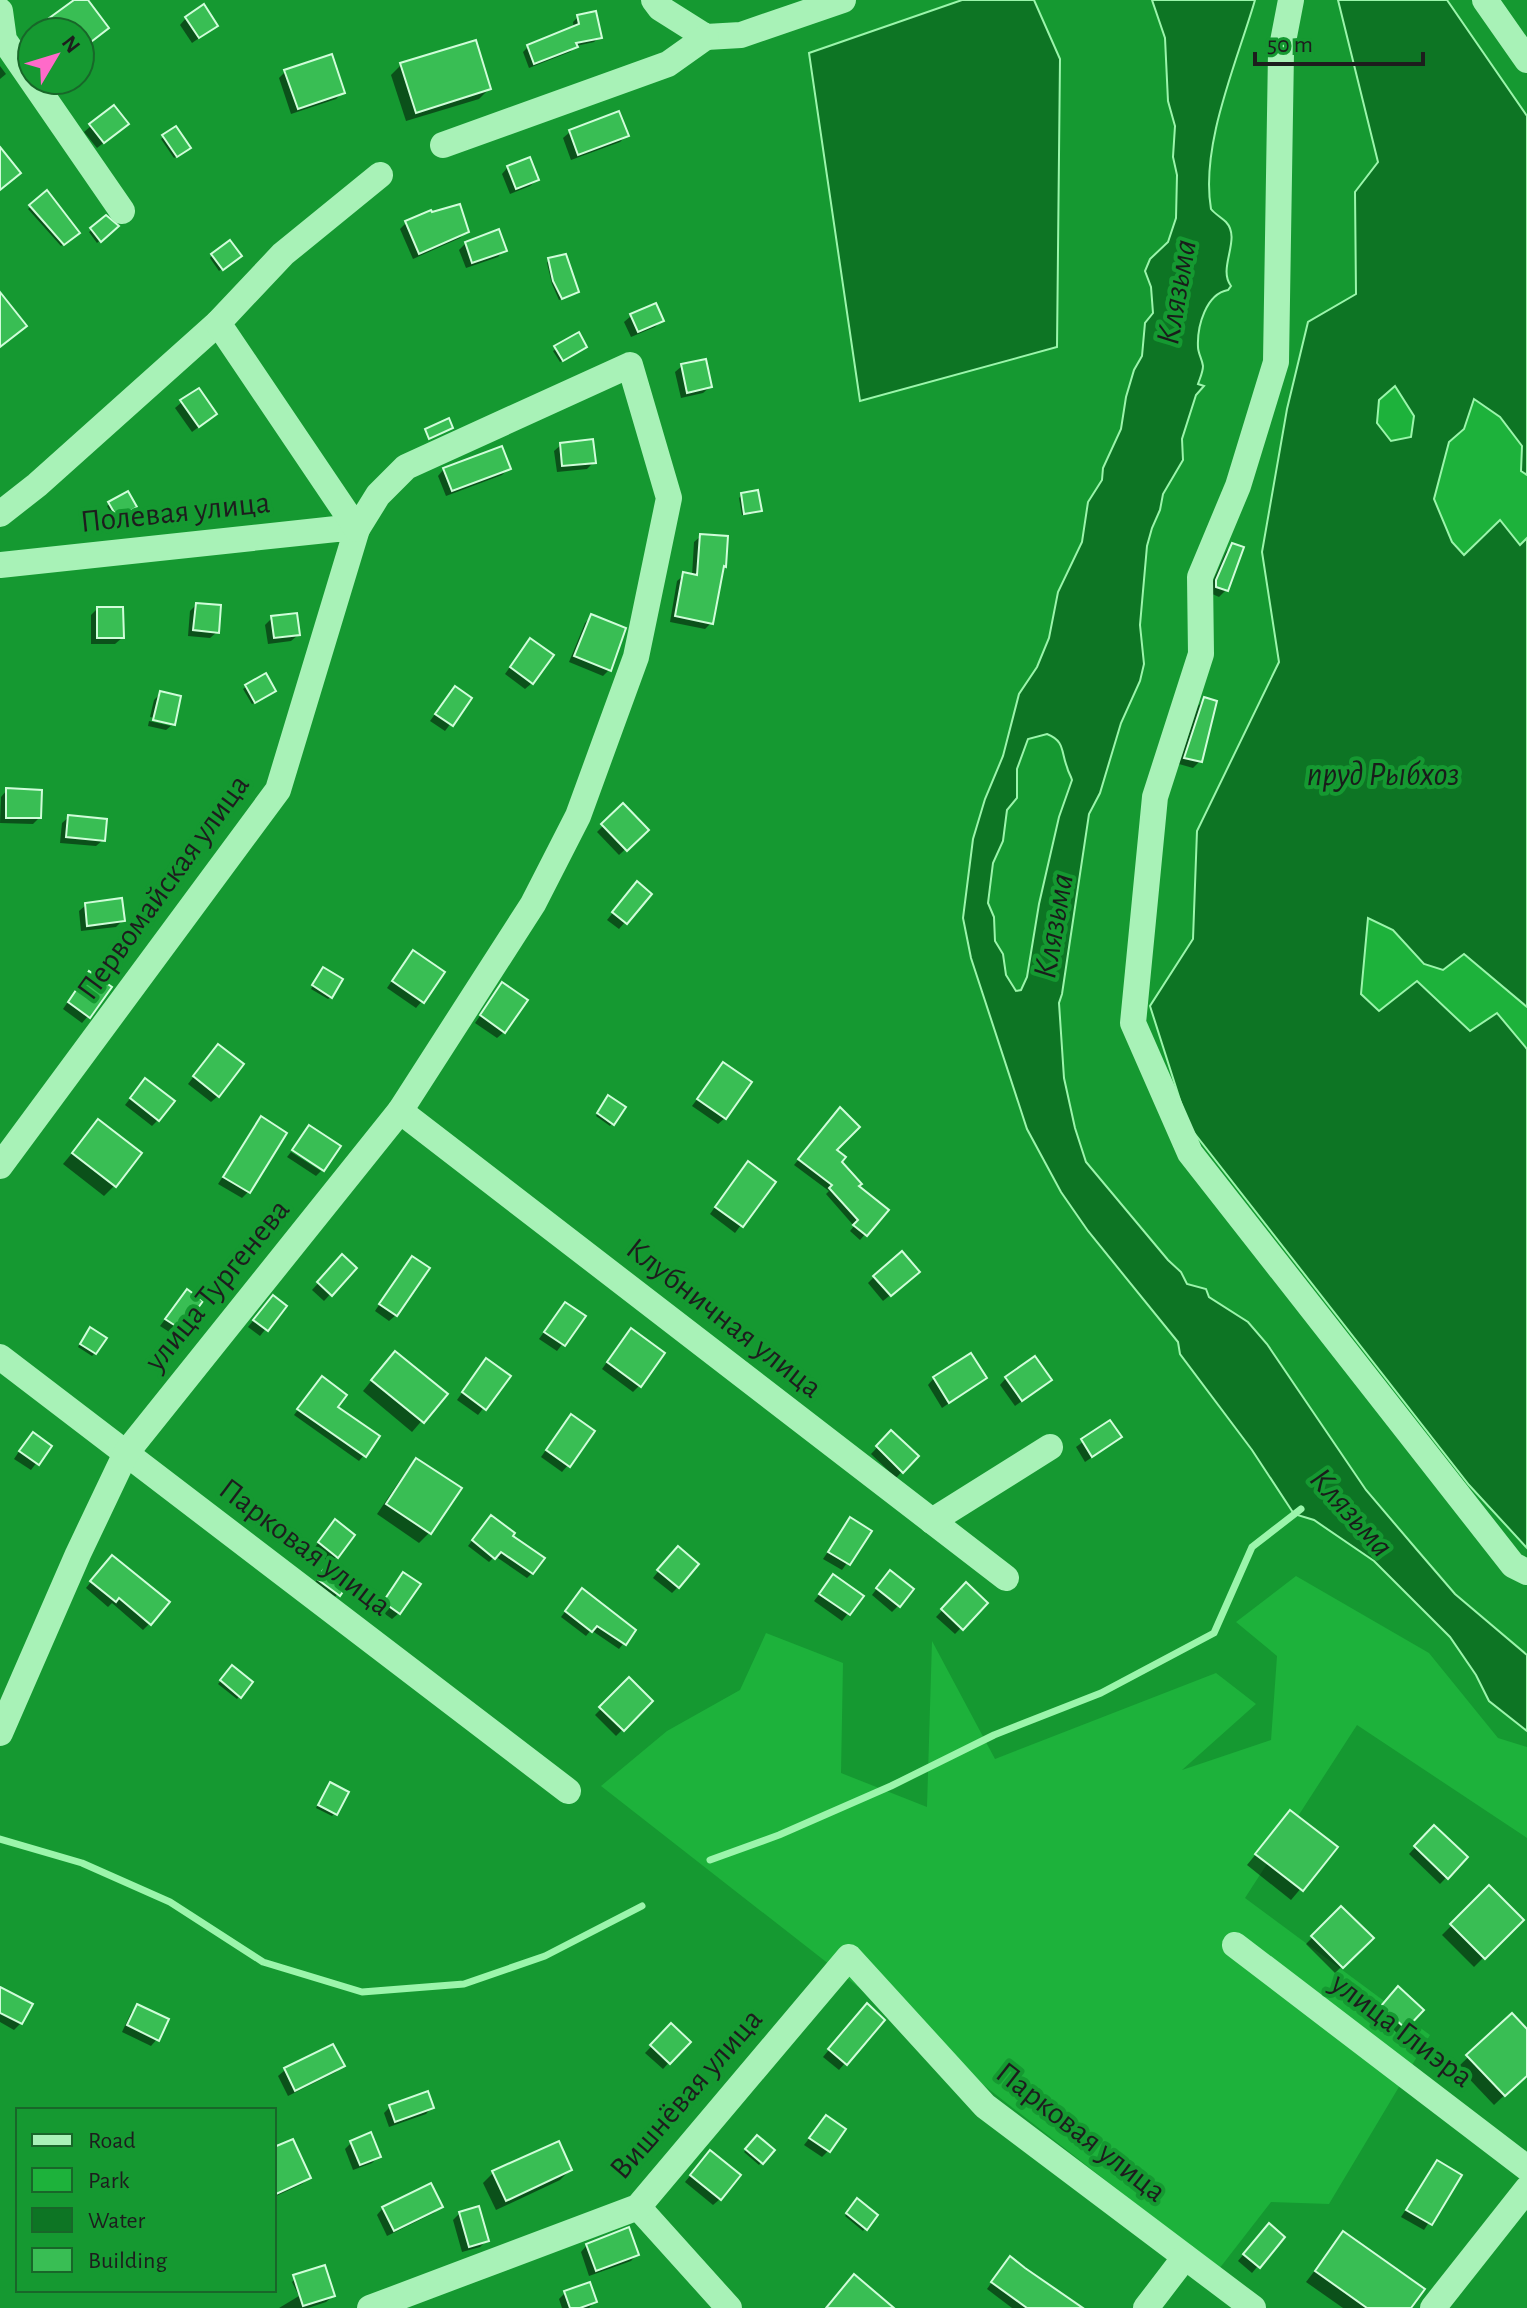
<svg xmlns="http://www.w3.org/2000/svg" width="1527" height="2308" font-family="'Alegreya Sans',sans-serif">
<rect width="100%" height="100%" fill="#159931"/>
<g fill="#1db23b">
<polygon points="1395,385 1415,416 1411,437 1391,441 1377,423 1379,400"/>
<polygon points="1474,399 1500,417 1522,446 1521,471 1527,475 1527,538 1520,545 1485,532 1464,555 1452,542 1434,499 1449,442 1464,429"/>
<polygon points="1368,918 1393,930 1425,965 1443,970 1464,954 1527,1007 1527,1049 1497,1013 1470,1031 1418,982 1379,1011 1361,994"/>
<polygon points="1296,1576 1429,1653 1498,1738 1527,1747 1527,1838 1357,1725 1245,1898 1430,2035 1329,2204 1271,2202 1219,2269 601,1786 667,1731 740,1690 766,1633 843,1663 841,1773 927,1807 932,1641 995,1759 1216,1673 1256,1704 1182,1770 1271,1740 1277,1656 1236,1622"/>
</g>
<g fill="#0d7524" stroke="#9bf5ab" stroke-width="2" fill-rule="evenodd">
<polygon points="962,0 1034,0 1060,59 1057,347 860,401 809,53"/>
<path d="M1152,0H1255C1237,62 1200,145 1211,209C1215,214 1222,218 1226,222C1242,239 1217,268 1231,286L1228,290C1206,294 1197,326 1198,347C1198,353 1202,359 1203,366C1203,372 1200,378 1198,384L1204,386L1196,395L1182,439L1183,460L1163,494L1160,510L1152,528L1147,546L1140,625L1144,664L1140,681L1121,723L1100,793L1089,814L1062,994L1059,1003L1064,1078L1075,1128L1086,1162L1168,1260L1181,1272L1187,1284L1206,1289L1209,1297L1248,1322L1267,1344L1366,1490L1418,1551L1455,1594L1527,1655V1731L1489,1701L1476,1675L1450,1637L1374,1561L1314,1520L1294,1514L1252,1450L1180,1354L1178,1342L1088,1231L1061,1192L1027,1129L971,958L963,918L973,839L985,799L1003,756L1019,694L1037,667L1049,638L1058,592L1082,542L1088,502L1102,480L1103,468L1121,429L1126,397L1134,370L1142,356L1145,323L1153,313L1151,287L1145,271L1150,259L1168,242L1176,218L1177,175L1173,157L1175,126L1168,101L1165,38ZM1047,734C1065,741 1061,752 1067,767C1068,772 1071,776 1072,780L1059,817L1039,904L1027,977L1021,990L1016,991L1006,975L1003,954L995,941L994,917L988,903L993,863L1003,841L1007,810L1017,798V769L1028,739Z"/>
<path d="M1338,0H1447L1527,116V475L1521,471L1522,446L1500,417L1474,399L1464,429L1449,442L1434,499L1452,542L1464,555L1500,520L1520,545L1527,538V1007L1464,954L1443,970L1424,964L1393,930L1368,918L1361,994L1379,1011L1417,981L1470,1031L1497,1013L1527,1049V1548L1469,1485L1188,1125L1150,1006L1193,939L1197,831L1279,662L1262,552L1287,409L1308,322L1356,294L1355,192L1378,162ZM1395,386L1414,416L1411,437L1391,441L1377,423L1379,400Z"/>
</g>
<g fill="#0007">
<polygon points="78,0 86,0 101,33 81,49 80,32 38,32"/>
<polygon points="578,17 599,37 594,42 576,46 570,52 529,68 523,52 528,47 574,28 573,22"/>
<polygon points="186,18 216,26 192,43 180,25"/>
<polygon points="32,36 32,55 28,59 20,47"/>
<polygon points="401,65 489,89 479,99 406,121 391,75"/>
<polygon points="0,66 6,74 0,79"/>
<polygon points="285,72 343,92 336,99 291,114 279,78"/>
<polygon points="91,126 120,130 97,148 84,132"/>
<polygon points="570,132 627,135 620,142 571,160 563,138"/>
<polygon points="164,137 186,150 174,158 161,139"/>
<polygon points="508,167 537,180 530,186 510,194 502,174"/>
<polygon points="47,193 77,233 61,246 28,209"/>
<polygon points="106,218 116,226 97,243 89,232"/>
<polygon points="406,223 466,232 460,238 413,259 400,229"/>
<polygon points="466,243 504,250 498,257 466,268 459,250"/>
<polygon points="212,255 237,258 219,271 210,258"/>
<polygon points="549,260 576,292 574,294 559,300 552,284 547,263"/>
<polygon points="655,306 662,320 655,327 631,337 624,322 631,316"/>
<polygon points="578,335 582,349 560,362 553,351"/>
<polygon points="682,366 710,387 703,393 681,398 675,372"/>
<polygon points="182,402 208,420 192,432 175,408"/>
<polygon points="561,445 594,462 587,469 557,472 554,451"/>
<polygon points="509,468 502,475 446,496 438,476 444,469"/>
<polygon points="742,495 759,510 757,513 742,515 739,498"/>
<polygon points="110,504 132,510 115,520 107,506"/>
<polygon points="701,536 725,566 721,569 711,623 705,629 670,622 677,581 684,575 692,576 694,542"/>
<polygon points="1232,545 1226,590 1219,597 1210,593 1210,588 1226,552"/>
<polygon points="196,605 217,632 210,638 188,636 190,611"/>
<polygon points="97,609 122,638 115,644 91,644 91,615"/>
<polygon points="592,616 609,670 603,676 569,662 585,623"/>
<polygon points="272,618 298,635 291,641 268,644 265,625"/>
<polygon points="524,647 532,683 525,689 505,674"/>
<polygon points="246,687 271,693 252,704 243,689"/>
<polygon points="161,693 173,724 171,726 171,722 150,717 154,700"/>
<polygon points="449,695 469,699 445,731 430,721"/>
<polygon points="1204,700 1200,761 1193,768 1179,764 1198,706"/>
<polygon points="149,721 171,726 166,730 148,726"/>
<polygon points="7,790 39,818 33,824 0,823 1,797"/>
<polygon points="623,806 646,830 619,855 597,832"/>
<polygon points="69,817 103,840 96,846 60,843 62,823"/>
<polygon points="631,890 649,894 619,929 607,920"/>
<polygon points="86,905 123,920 116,927 81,931 79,911"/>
<polygon points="407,959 422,1001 416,1008 387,988"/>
<polygon points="321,972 331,997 328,999 311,989"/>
<polygon points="83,980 88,1016 82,1023 63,1009"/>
<polygon points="502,985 504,1032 497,1038 475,1023"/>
<polygon points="212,1053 218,1096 211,1102 188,1084"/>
<polygon points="723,1065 725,1118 718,1124 692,1106"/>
<polygon points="139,1087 158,1120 152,1126 125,1105"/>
<polygon points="606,1100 612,1123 610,1126 596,1116"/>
<polygon points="835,1115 834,1150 856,1186 886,1210 860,1240 850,1231 854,1226 826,1194 829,1191 794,1165"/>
<polygon points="262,1118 248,1192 242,1198 218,1184"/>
<polygon points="98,1122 114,1186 104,1196 63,1164"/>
<polygon points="291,1152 321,1171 316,1176 287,1157"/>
<polygon points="741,1170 773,1182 735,1233 710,1214"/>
<polygon points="342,1257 354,1268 324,1301 312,1290"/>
<polygon points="406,1265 396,1315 389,1321 375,1311"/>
<polygon points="874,1277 911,1278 883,1301 868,1283"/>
<polygon points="181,1298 180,1329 174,1335 160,1326"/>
<polygon points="267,1304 284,1306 260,1336 248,1327"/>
<polygon points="559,1311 583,1317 557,1351 539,1339"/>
<polygon points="88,1332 95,1353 92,1356 78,1347"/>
<polygon points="625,1337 640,1385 633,1392 602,1369"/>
<polygon points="385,1364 445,1394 412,1432 363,1391"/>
<polygon points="480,1367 508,1376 478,1415 457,1400"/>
<polygon points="934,1378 985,1378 942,1408 928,1385"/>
<polygon points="1006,1378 1043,1386 1015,1406 1000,1385"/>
<polygon points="317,1384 335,1408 364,1455 359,1461 294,1415"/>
<polygon points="1110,1422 1113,1443 1085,1462 1076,1447"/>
<polygon points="565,1423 568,1465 562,1472 541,1457"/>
<polygon points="891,1433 916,1456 896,1478 871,1454"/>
<polygon points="26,1441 49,1446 31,1470 14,1459"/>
<polygon points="417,1460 459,1489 429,1533 419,1543 377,1514 407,1470"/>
<polygon points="850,1520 869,1532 842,1570 823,1559"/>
<polygon points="486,1522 510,1537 532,1573 527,1578 495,1556 489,1562 468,1546"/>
<polygon points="329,1528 337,1556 330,1563 313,1550"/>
<polygon points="671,1555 678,1587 672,1593 653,1578"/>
<polygon points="105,1564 150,1623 143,1630 112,1603 108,1607 86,1588"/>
<polygon points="328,1566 348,1580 332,1601 312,1586"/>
<polygon points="833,1577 861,1596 842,1621 814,1601"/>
<polygon points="884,1579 899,1605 892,1612 872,1595"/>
<polygon points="397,1581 399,1613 392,1619 378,1609"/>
<polygon points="966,1585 985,1603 955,1634 936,1617"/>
<polygon points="577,1596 634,1630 619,1649 591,1630 586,1636 561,1617"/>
<polygon points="232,1668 250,1683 237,1699 218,1684"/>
<polygon points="629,1680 651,1701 616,1736 595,1715"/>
<polygon points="330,1784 335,1813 332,1816 316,1808"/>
<polygon points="1290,1812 1335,1848 1291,1900 1247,1865"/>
<polygon points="1434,1827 1466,1857 1440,1884 1409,1854"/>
<polygon points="1489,1888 1521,1920 1474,1967 1442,1935"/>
<polygon points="1341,1908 1371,1938 1335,1973 1306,1944"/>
<polygon points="1398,1989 1421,2010 1398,2034 1376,2013"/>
<polygon points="0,1995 21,2023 14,2030 0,2022"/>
<polygon points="137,2006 157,2039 151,2046 122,2032 131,2013"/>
<polygon points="860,2012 882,2020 839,2070 823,2057"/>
<polygon points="1511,2016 1527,2032 1527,2074 1494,2105 1458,2067"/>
<polygon points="671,2026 688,2042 663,2069 645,2053"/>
<polygon points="332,2046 342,2066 336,2072 288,2096 278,2076 285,2070"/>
<polygon points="390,2107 432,2107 426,2114 389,2127 384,2113"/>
<polygon points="826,2117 828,2151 822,2157 804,2145"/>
<polygon points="757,2137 772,2150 759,2165 744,2152"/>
<polygon points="351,2143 379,2156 372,2163 353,2170 345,2149"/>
<polygon points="274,2150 309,2178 302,2184 274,2197"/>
<polygon points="704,2159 720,2199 713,2205 685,2182"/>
<polygon points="1437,2162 1459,2176 1424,2230 1401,2217"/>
<polygon points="570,2170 560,2180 496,2210 483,2183 493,2173"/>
<polygon points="858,2201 875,2215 863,2231 845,2216"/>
<polygon points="440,2207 434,2213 387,2236 377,2215 383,2208"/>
<polygon points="460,2213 486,2241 480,2247 462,2252 453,2220"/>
<polygon points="1262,2232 1282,2237 1252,2273 1238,2261"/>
<polygon points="1343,2234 1409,2308 1343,2308 1306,2282"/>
<polygon points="587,2245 637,2254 631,2261 589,2276 581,2252"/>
<polygon points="1004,2265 1060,2308 1012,2308 987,2289"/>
<polygon points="299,2276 333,2296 326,2302 308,2308 279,2308 299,2296 292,2282"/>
<polygon points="565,2293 595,2301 589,2308 562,2308 559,2299"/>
</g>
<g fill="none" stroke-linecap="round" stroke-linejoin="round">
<g stroke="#9bf5ab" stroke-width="7">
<polyline points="0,1839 82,1863 170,1902 263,1962 362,1992 464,1984 545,1956 642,1906"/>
<polyline points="710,1860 779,1835 891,1786 994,1735 1101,1693 1214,1633 1252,1547 1301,1509"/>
</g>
</g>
<g fill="#39be54" stroke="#d0fdd9" stroke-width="2">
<polygon points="74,0 88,0 109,28 87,45 80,32 30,32"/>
<polygon points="204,4 218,26 199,38 185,17"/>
<polygon points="596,11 602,38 576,43 578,47 534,64 527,45 579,24 577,15"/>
<polygon points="476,40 491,89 416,113 400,63"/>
<polygon points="332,54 345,93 298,109 284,70"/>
<polygon points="114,105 129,124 104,143 89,124"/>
<polygon points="619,111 629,136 578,155 569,130"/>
<polygon points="176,126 191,148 177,157 162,135"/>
<polygon points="0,147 21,173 0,190"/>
<polygon points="530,157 539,180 516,189 507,166"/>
<polygon points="47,190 80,233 64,245 29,205"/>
<polygon points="460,204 469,232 419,254 405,221 431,210 432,212"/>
<polygon points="106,215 119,226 101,242 90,228"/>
<polygon points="499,229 507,251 472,263 465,242"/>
<polygon points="230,240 242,256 223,270 211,254"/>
<polygon points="566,254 579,292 562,299 553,281 548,258"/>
<polygon points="0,292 27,326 0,347"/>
<polygon points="656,303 664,321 638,332 630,314"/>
<polygon points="579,332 587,347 563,361 554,346"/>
<polygon points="706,359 712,387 687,393 681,364"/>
<polygon points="199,388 217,414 199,427 180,400"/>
<polygon points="449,418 453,428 429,439 425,429"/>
<polygon points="593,439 596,463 562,466 560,443"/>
<polygon points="502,446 511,469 452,491 443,468"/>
<polygon points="758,490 762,511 744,514 741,493"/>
<polygon points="128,491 137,507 118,519 108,502"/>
<polygon points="700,534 728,536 726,567 724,566 713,624 675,616 683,572 697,575"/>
<polygon points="1232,543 1244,547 1228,591 1216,587 1216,580"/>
<polygon points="196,603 221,605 219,633 193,630"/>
<polygon points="97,607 123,607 124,638 97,638"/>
<polygon points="297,613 300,635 274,638 271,616"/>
<polygon points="591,614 626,628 611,671 574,656"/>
<polygon points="530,638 554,655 533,684 510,667"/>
<polygon points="266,673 276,691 255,703 245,685"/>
<polygon points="455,686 472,698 453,726 435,714"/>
<polygon points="160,691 181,696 175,725 153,720"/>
<polygon points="1204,697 1217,701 1202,762 1184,758"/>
<polygon points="6,788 42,790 41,818 6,818"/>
<polygon points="623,803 649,830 627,851 601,824"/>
<polygon points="68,815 107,819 105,841 66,837"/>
<polygon points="637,881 652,894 627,924 612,912"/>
<polygon points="122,898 125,921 87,926 85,903"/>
<polygon points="413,950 445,972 424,1003 392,981"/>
<polygon points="323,967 343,979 332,998 312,985"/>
<polygon points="89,971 112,987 90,1018 68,1002"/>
<polygon points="502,982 528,1000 505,1033 480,1015"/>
<polygon points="218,1044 244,1064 219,1097 193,1076"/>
<polygon points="723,1062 752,1082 726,1119 697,1099"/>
<polygon points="145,1078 175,1101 159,1121 130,1098"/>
<polygon points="608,1095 626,1107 614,1125 597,1113"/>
<polygon points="840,1107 860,1127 837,1150 846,1157 842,1162 862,1184 859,1186 889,1210 867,1236 853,1225 858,1220 829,1188 832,1185 798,1159"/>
<polygon points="261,1116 287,1133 250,1193 223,1177"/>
<polygon points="98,1119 142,1153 116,1187 72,1153"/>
<polygon points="309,1125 341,1146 324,1171 292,1150"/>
<polygon points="748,1161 776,1182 743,1227 715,1207"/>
<polygon points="902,1251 920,1272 891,1296 873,1276"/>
<polygon points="342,1254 357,1268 332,1296 317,1282"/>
<polygon points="412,1256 430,1268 397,1316 379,1304"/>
<polygon points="187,1289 203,1301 182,1330 165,1319"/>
<polygon points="273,1295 287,1306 268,1331 253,1320"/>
<polygon points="565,1302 586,1316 565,1346 544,1332"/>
<polygon points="90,1327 107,1338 96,1354 80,1344"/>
<polygon points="631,1328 665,1353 641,1387 607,1362"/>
<polygon points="395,1351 448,1394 424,1423 371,1380"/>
<polygon points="971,1353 987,1378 949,1403 933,1377"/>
<polygon points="1035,1356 1052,1380 1022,1401 1005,1377"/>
<polygon points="486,1358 511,1376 486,1410 462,1392"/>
<polygon points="322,1376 347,1395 338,1407 380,1436 366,1457 297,1409"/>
<polygon points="571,1414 595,1431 570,1467 546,1450"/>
<polygon points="1110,1420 1122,1437 1092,1457 1081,1439"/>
<polygon points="891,1430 919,1456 903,1473 876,1446"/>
<polygon points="33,1432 52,1446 39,1465 19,1451"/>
<polygon points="416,1458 462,1488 431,1534 386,1504"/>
<polygon points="491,1515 515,1533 513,1536 545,1558 533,1574 501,1552 495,1559 472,1540"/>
<polygon points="850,1517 872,1531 850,1565 828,1552"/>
<polygon points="335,1519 355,1535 338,1558 318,1542"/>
<polygon points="678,1546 699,1564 679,1588 657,1570"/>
<polygon points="112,1555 170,1602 151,1625 119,1598 116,1602 90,1581"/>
<polygon points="328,1563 351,1580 340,1596 317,1579"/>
<polygon points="890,1570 914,1589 900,1607 876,1588"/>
<polygon points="403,1572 421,1584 400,1614 383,1602"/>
<polygon points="833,1574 864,1596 850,1615 819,1594"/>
<polygon points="966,1582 988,1603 963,1630 941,1609"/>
<polygon points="582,1588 636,1630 626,1645 597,1626 592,1632 565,1611"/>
<polygon points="232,1665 253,1682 241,1698 220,1680"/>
<polygon points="629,1677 653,1701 624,1731 599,1707"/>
<polygon points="330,1782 349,1792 337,1815 318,1805"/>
<polygon points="1290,1810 1338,1847 1303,1891 1255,1854"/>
<polygon points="1434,1825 1468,1857 1448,1879 1414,1846"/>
<polygon points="1489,1885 1524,1920 1485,1959 1450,1924"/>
<polygon points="1341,1906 1374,1938 1343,1968 1311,1936"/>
<polygon points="1398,1986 1424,2010 1406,2029 1381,2006"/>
<polygon points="0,1987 33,2004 22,2024 0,2013"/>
<polygon points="867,2003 885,2020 847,2065 828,2049"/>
<polygon points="137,2004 169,2019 159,2041 127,2025"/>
<polygon points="1512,2013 1527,2029 1527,2076 1505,2096 1466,2055"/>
<polygon points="671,2023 691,2042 670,2064 650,2045"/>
<polygon points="333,2044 345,2066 295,2091 284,2068"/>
<polygon points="428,2091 434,2108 395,2122 389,2105"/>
<polygon points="826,2115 846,2129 830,2152 809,2138"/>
<polygon points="371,2132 381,2157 360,2165 350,2141"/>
<polygon points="757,2135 775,2150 763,2164 745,2149"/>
<polygon points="293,2139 311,2178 274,2195 274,2147"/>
<polygon points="559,2141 572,2170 506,2201 492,2171"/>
<polygon points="710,2150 741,2175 721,2200 690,2175"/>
<polygon points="1437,2160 1462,2175 1432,2225 1406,2210"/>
<polygon points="431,2183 443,2207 394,2231 382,2207"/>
<polygon points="857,2198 878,2215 867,2230 846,2213"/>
<polygon points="479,2206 489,2241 469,2247 459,2212"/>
<polygon points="1269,2223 1285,2237 1260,2268 1243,2254"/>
<polygon points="629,2227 639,2255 596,2271 586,2244"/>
<polygon points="1343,2231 1425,2289 1411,2308 1367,2308 1315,2271"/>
<polygon points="1010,2256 1025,2268 1083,2308 1027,2308 991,2282"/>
<polygon points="325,2265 335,2296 303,2306 293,2275"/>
<polygon points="854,2274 894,2308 826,2308"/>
<polygon points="590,2282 597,2302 580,2308 570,2308 564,2291"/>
</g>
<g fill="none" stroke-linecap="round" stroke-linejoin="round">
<g stroke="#a8f2b7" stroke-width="26">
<polyline points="654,0 660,8 706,37 741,35 843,0"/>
<polyline points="1291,0 1281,52 1276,362 1238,486 1200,577 1201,654 1155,797 1133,1023 1190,1153 1513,1565 1527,1572"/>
<polyline points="1485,0 1527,60"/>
<polyline points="0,11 4,40 122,211"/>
<polyline points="443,145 668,64 706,37"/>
<polyline points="0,514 37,485 218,323"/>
<polyline points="0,565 336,529 357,529 278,790 0,1166"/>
<polyline points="400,1111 1006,1578"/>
<polyline points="0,1357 568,1791"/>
<polyline points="932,1521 1050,1447"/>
<polyline points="0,1733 78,1554 126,1453 400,1111 533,904 578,816 636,657 669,498 630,365 406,467 378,495 357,529 218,323 283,254 380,175"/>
<polyline points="1235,1945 1527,2168"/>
<polyline points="638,2207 729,2308"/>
<polyline points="370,2308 638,2207 849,1957 985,2106 1253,2308"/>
<polyline points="1146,2308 1185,2257"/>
<polyline points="1433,2308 1527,2189"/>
</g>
</g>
<g text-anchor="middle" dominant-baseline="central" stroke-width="8" stroke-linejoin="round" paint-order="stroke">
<g font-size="32" fill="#1d1d1d" stroke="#159931">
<text transform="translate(175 512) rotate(-6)">Полевая улица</text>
<text transform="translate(163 887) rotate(-54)">Первомайская улица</text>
<text transform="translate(217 1285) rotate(-51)">улица Тургенева</text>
<text transform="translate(724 1318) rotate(38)">Клубничная улица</text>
<text transform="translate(305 1547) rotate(37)">Парковая улица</text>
<text transform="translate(1402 2030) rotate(37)">улица Глиэра</text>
<text transform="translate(686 2094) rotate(-49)">Вишнёвая улица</text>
<text transform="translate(1081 2132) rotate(38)">Парковая улица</text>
</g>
<g font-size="34" font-style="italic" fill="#191d1a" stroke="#159931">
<text transform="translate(1177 292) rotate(-80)">Клязьма</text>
<text x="1383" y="775">пруд Рыбхоз</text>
<text transform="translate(1054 926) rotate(-80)">Клязьма</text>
<text transform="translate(1351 1513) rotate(48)">Клязьма</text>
</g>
</g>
<rect x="16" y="2108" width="260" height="184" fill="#159931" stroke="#186729" stroke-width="2"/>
<rect x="32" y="2134" width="40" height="12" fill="#a8f2b7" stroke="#186729" stroke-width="2"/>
<text x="88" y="2148" font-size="24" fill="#1d1d1d">Road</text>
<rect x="32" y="2168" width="40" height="24" fill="#1db23b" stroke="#186729" stroke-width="2"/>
<text x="88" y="2188" font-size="24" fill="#1d1d1d">Park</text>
<rect x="32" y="2208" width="40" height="24" fill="#0d7524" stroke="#186729" stroke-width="2"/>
<text x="88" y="2228" font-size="24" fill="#1d1d1d">Water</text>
<rect x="32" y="2248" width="40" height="24" fill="#39be54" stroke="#186729" stroke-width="2"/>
<text x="88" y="2268" font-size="24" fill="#1d1d1d">Building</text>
<g transform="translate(56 56) rotate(52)"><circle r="38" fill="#159931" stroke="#186729" stroke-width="2"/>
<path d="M0-6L14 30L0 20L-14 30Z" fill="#ff6ac9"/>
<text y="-12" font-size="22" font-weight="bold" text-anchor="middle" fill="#1d1d1d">N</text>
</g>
<path d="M1255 52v12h168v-12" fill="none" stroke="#1d1d1d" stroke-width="4"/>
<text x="1267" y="52" font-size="24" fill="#1d1d1d" stroke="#159931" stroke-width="6" paint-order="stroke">50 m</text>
</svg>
